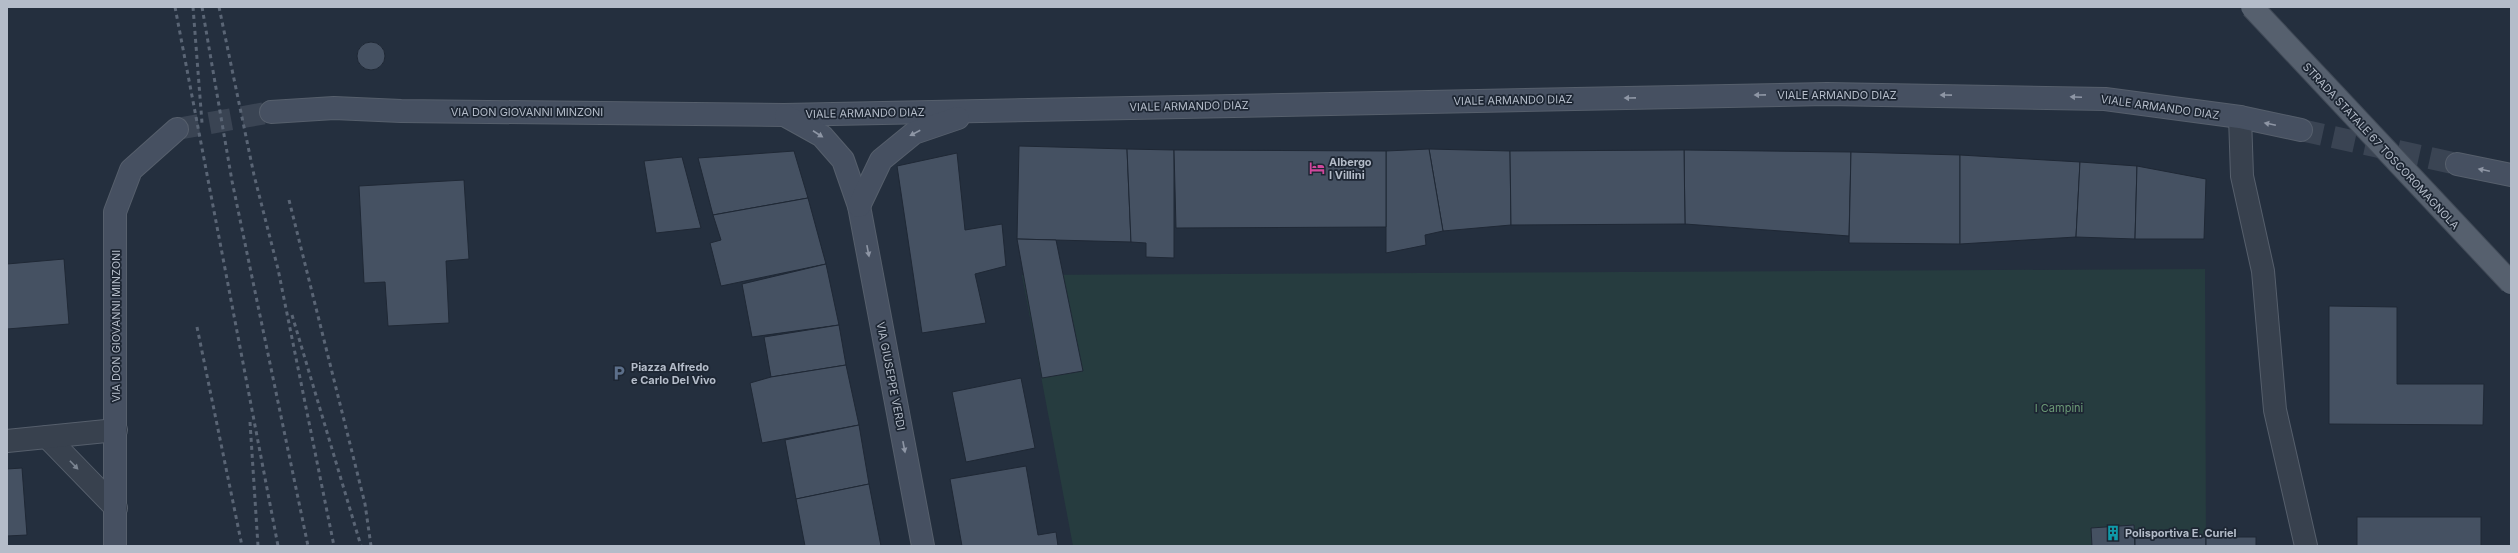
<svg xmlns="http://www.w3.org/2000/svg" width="2518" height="553" font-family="Inter,sans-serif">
<rect width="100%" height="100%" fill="#242f3e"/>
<polygon fill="#263c3f" points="2205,269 2206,546 1073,546 1022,275"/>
<g fill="#455162" stroke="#1f2835">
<circle cx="371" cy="56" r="14"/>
<polygon points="1019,146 1127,149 1131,242 1017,239"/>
<polygon points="1127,149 1174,150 1174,258 1146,257 1146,243 1131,242"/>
<polygon points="1429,149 1510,151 1511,225 1443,231"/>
<polygon points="1429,149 1443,231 1425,235 1426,245 1386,253 1386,151"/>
<polygon points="1174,150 1386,151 1386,227 1176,228"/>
<polygon points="1684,150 1851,152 1849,236 1685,224"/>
<polygon points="1684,150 1685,224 1511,225 1510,151"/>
<polygon points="794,151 808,198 713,215 698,158"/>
<polygon points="1851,152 1960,155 1960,244 1849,243"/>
<polygon points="957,153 965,230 1002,224 1006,266 975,274 986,323 922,333 897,166"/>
<polygon points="1960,155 2080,162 2076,237 1960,244"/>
<polygon points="682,157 701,228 656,233 644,161"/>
<polygon points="2080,162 2137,166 2135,239 2076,237"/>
<polygon points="2137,166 2206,179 2204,239 2135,239"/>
<polygon points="464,180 469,259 446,261 449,323 388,326 385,282 364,283 359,186"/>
<polygon points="808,198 826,264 721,286 710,243 721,240 713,215"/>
<polygon points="1017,239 1056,240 1083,371 1042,378"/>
<polygon points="64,259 69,324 7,329 7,264"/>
<polygon points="826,264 839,325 752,337 742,284"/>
<polygon points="2329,306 2397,307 2397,384 2484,384 2483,425 2329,424"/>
<polygon points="839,325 846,365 771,377 764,337"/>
<polygon points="846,365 859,425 762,443 750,383 771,377"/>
<polygon points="1021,378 1035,448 966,462 952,392"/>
<polygon points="859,425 869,484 796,499 785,440"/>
<polygon points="1026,466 1038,535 1056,532 1058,546 962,546 950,479"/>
<polygon points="22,468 27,535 7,536 7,469"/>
<polygon points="869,484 881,546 805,546 796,499"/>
<rect x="2357" y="517" width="124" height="29"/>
<polygon points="2134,525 2135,546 2092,546 2091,528"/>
<polygon points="2206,537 2206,546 2135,546 2135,538"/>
<rect x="2206" y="537" width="50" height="9"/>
</g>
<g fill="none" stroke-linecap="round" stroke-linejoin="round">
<g stroke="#3a4453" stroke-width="22" stroke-dasharray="22 11" stroke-linecap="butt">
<polyline points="177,129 271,112"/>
<polyline points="2301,130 2457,164"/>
</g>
<g stroke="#565f6c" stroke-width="24">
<polyline id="lane" points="2240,117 2242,176 2263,271 2275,410 2306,546"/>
</g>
<g stroke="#565f6c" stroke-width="24">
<g id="street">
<polyline points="47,437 116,508"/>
<polyline points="7,441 116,430"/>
</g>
</g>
<g stroke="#565f6c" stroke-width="24">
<g id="secondary">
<polyline points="271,112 334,108 401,111 784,115 1827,94 2105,99 2240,117 2301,130"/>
<polyline points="786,116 822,136 843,160 859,206 923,546"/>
<polyline points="2457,164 2511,175"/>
<polyline points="859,206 881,160 914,133 958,118"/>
<polyline points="115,546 115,212 131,170 177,129"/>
</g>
</g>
<use href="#lane" stroke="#38414e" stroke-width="22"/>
<use href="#street" stroke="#38414e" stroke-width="22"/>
<use href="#secondary" stroke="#465061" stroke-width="22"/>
<g stroke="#5a6575" stroke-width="3" stroke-dasharray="4 4" stroke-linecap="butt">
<polyline points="175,7 278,546"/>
<polyline points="193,7 202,123"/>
<polyline points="202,7 232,181 308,546"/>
<polyline points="219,7 254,175 278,269 334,546"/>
<polyline points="289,200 365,504 371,546"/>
<polyline points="292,315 361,546"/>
<polyline points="197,327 242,546"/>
<polyline points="250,422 258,546"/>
</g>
<g stroke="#414a57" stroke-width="24" stroke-linecap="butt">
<polyline id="primary-bridge" points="2252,7 2511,283"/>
</g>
<use href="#primary-bridge" stroke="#56606e" stroke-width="22"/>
</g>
<defs><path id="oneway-solid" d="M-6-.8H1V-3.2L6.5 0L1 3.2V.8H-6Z"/></defs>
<g fill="#8e96a5">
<use href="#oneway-solid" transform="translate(1760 95) rotate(179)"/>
<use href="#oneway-solid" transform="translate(1946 95) rotate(-179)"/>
<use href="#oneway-solid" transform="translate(2076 97) rotate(-178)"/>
<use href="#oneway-solid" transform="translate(1630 98) rotate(179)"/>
<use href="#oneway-solid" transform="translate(2270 124) rotate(-168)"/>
<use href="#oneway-solid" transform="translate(915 133) rotate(152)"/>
<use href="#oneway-solid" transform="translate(818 134) rotate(33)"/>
<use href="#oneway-solid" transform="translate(2484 170) rotate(-168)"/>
<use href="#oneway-solid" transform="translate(868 251) rotate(79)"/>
<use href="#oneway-solid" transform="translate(904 447) rotate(79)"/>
</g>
<use fill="#7c8592" href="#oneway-solid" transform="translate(74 465) rotate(46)"/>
<defs>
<g id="hotel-bare" transform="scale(1.2)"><path d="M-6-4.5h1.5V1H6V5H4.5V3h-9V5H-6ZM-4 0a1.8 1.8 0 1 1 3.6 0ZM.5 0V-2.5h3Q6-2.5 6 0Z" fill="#d1479c" stroke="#1d2633" stroke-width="2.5" paint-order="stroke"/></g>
<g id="parking-bare" transform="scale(1.2)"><path d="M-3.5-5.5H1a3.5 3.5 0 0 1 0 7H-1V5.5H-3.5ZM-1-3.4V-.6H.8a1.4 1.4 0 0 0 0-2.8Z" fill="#5c6f8a" stroke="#1d2633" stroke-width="2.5" paint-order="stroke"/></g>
<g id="building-bare" transform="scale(1.2)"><path d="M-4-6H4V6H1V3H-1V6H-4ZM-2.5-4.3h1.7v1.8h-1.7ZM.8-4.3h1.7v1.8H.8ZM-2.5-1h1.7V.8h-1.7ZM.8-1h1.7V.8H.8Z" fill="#0f9aa8" stroke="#1d2633" stroke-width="2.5" paint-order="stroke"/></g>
</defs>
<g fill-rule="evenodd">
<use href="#hotel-bare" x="1317" y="168"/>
<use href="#parking-bare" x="619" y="373"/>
<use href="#building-bare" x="2113" y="533"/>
</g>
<g text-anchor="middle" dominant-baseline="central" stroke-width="3.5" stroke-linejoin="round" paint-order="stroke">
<g font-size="11" fill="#b4bcc9" stroke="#1d2633">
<text x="1837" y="95">VIALE ARMANDO DIAZ</text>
<text transform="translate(1513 100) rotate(-1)">VIALE ARMANDO DIAZ</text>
<text transform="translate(1189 106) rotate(-1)">VIALE ARMANDO DIAZ</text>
<text transform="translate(2160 107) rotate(8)">VIALE ARMANDO DIAZ</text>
<text x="527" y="112">VIA DON GIOVANNI MINZONI</text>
<text transform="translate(865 113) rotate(-1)">VIALE ARMANDO DIAZ</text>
<text transform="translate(2381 146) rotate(47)">STRADA STATALE 67 TOSCOROMAGNOLA</text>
<text transform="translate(116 326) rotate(-90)">VIA DON GIOVANNI MINZONI</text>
<text transform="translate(891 376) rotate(79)">VIA GIUSEPPE VERDI</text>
</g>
<g font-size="11" font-weight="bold" fill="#b4bcc9" stroke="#1d2633" text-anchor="start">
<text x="1329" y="162">Albergo<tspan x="1329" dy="13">I Villini</tspan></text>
<text x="631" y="367">Piazza Alfredo<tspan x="631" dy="13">e Carlo Del Vivo</tspan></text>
<text x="2125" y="533">Polisportiva E. Curiel</text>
</g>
<g font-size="11" fill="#6b9a76" stroke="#1d2633">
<text x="2059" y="408">I Campini</text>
</g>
</g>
<rect width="2518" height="553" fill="none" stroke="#b4bcc9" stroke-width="16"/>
</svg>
